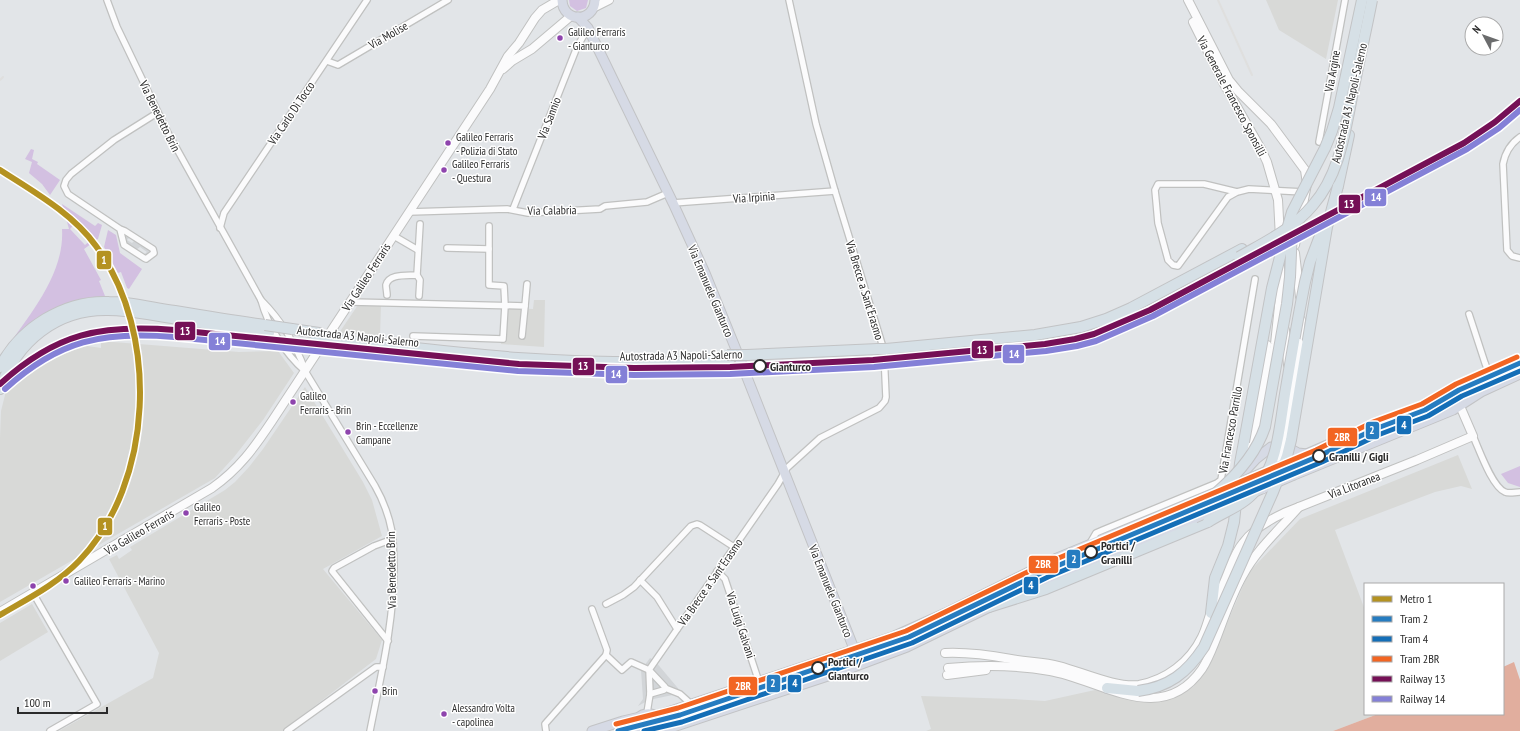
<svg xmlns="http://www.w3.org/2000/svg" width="1520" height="731" font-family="'PT Sans Narrow',sans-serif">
<rect width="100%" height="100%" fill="#e2e5e8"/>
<g fill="#d8d9d7">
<polygon points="1266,0 1338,0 1326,59 1279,30"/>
<polygon points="534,300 545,300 544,347 501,344 502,309 506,308 533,309"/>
<polygon points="358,305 381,305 380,336 339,333"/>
<polygon points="101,341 239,352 278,351 294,373 263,420 234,457 215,478 0,602 0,438 1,411 6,391 10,385 30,368 61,348 74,344 101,348"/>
<polygon points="305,387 363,482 372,500 382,536 323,569 382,640 376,659 282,731 59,731 153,678 159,653 109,559 117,555 119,559 132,550 130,547 225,490 235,482 249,467 263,449"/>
<polygon points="1458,455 1472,489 1461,486 1435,492 1335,530 1365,610 1365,714 1378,714 1333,731 926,731 931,729 921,696 1013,699 1045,701 1095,690 1132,700 1163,701 1193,687 1210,663 1249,572 1300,519"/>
<polygon points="32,604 48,632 0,661 0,623"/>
</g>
<g fill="#d3c0e1" fill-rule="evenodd">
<polygon points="569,0 588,0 586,8 577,11 570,6"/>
<polygon points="31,149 34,150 32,159 38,162 37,164 60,180 50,195 42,184 29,173 32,162 25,159"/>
<path d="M62,204L95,226L98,223L102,225L98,239L84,249L101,280L99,281L105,296L96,299L0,357C25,320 65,277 62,229H69ZM77,221L93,238L85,245L70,229Z"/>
<polygon points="108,230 116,235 120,253 142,269 129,289 127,288 121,272 118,273 104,247"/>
<polygon points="1440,406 1450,407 1399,429 1398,424"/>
<polygon points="1394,425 1396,428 1364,441 1363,439"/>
<polygon points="1520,466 1520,487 1508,483 1501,474"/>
</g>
<g fill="#d2d5d8">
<polygon points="123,233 130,237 127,240 132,243 135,240 151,251 151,252 145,256 143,255 147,252 140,247 136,250 124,243"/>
<polygon points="650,658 655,661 682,693 649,700 638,706 643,699 641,670"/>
</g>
<polygon fill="#e1ae9e" points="1514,662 1520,680 1520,731 1333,731 1378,714 1503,714 1503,667"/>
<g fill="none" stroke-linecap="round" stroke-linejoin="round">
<g stroke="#c0c1c0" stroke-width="8">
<g id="street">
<path d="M107,0L117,27L168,133L261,300C280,319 296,345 305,370"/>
<polyline points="327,61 338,65 448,0"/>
<path d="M1520,137C1510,144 1505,153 1503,164L1507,250L1512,256L1520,258"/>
<polyline points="1319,142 1345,0"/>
<polyline points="1237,192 1204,184 1158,184 1155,190 1158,223 1168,260 1173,265 1178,266 1228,197 1237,192 1249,189 1304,192"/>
<polyline points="673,203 835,191"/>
<polyline points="513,209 577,47 588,28"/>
<polyline points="409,212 507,209 528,213 600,209 605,206 647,202 668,193"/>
<polyline points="220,228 224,213 367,0"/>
<polyline points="120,229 124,245 144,258 146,259 154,253 153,249 125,231 120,229 68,194 64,186 66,180 71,174 114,140 157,113"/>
<polyline points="394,236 418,250"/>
<polyline points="447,248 489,249"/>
<path d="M387,295C387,292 386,288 386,285C389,273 408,276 417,275"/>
<polyline points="419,296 420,280 417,275 420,224"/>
<path d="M261,300C268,326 285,354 305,371L375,486C383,500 389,516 392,532C394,543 393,554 394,565C394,623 381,675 370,731"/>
<polyline points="351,302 525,306 522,336"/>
<polyline points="525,306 527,284"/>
<polyline points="1469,314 1485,363 1494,386"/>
<polyline points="413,336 503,339 505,306 504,286 489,285 489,226"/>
<path d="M1473,436C1479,449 1492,487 1505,492C1509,494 1515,492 1520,492"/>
<polyline points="1089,545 1096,533 1103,530 1217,483 1221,480 1255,279"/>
<polyline points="717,571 725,579 759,682"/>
<polyline points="640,580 657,597 677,629"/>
<polyline points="33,593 97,704 50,731"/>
<polyline points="606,604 623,595 634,587 691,526 697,524 700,525 734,547"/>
<polyline points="592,609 607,650 606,655 622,670 631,662 649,670 665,687 664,690 650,694"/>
<polyline points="388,641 332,571 334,568 374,546 393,539"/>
<polyline points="665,688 680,694 691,704"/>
<polyline points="647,713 650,694 649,670 651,667 778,484 787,468 820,438 879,408 885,401 886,397 884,353 882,344 835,191 816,124 789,0"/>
<polyline points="287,731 376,667 383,667"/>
<polyline points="546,731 545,724 606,655"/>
</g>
</g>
<g stroke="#c0c1c0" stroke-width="10">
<g id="secondary">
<polyline points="1188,0 1229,80 1238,91 1271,124 1305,170 1307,184 1295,245"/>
<polyline points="593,8 609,0"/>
<polyline points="1193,22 1224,84 1261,149 1267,162 1278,200 1280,238"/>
<polyline points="503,69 512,61 532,49 571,16"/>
<polyline points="1295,253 1300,297"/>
<polyline points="1285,330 1288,365"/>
<polyline points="1299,343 1301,320"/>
<polyline points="1255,444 1275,344 1281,287 1280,264"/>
<polyline points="1246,451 1253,426 1267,345"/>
<path d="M0,612L212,488C239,469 254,448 272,421L490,89L508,56L519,43L535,18L542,10L559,0"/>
<path d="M945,653C968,652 989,655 1011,659C1027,662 1044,662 1059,666C1082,672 1116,688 1139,685C1166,680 1190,662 1202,637C1206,629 1208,620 1211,612C1217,598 1223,586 1228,573C1232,563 1236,551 1243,543C1253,529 1269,520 1284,513L1417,460L1473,436L1460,406"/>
<path d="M948,668C982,665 1016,665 1050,671C1102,680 1161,728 1202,669C1208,660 1212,649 1216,639C1224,618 1232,594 1243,575C1257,549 1280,529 1299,507"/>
<polyline points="947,675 986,670"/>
</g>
</g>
<g stroke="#c2c3c5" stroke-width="11">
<g id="primary">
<path d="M562,0C563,23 594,23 595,0"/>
<polyline points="578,17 588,28 673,203 705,273 737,352 860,664"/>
<polyline points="1288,462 1343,438 1425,406 1476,393"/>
<polyline points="1243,473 1256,459 1271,447 1287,447 1298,453 1307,454"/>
<polyline points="1294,475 1453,410 1481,392 1520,374"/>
<polyline points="1009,597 1046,580 1195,518"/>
<polyline points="656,716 892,637 950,611 1057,558 1217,492"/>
<polyline points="592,731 623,721 640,717"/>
<path d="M638,731C628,708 669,708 658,731"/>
<polyline points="661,731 840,672 907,647 996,604"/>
</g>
</g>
<g stroke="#c2c3c5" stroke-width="12">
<g id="highway">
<polyline points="1338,186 1349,135"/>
<polyline points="292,329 319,333"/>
<path d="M337,340C397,346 457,353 518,358C588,363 659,363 729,361"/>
<polyline points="886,349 1035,335 1081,327 1106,319 1131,308 1242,249"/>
<polyline points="747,355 878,349"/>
<path d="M0,367C20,328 64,300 109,302C131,302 153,308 175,311C205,316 235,321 265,325"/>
<path d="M0,389C17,341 57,309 108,310C131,310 155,316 178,319C208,324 238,329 269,333"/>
<polyline points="989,607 1046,589 1208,522"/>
<polyline points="1211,613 1215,578 1228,546 1234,522 1240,463 1244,442"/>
<polyline points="1107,688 1138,691"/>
</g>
</g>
<use href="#street" stroke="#fbfbfc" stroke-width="5.5"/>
<use href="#secondary" stroke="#fbfbfc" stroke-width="8"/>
<use href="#primary" stroke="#d6dae5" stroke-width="9"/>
<use href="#highway" stroke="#d6e0e6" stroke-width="10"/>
<g stroke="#dfdfde" stroke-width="2">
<polyline points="1218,0 1252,75"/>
<polyline points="0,80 3,77"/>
</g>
<g stroke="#c0c1c0" stroke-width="10" stroke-linecap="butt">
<polyline id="secondary-bridge" points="1263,489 1271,477 1281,456 1299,343"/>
</g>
<g stroke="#c2c3c5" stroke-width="11" stroke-linecap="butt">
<g id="primary-bridge">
<polyline points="1220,491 1288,462"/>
<polyline points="1195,518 1294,475"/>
</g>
</g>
<g stroke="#c2c3c5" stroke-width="12" stroke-linecap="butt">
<g id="highway-bridge">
<path d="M1239,257C1265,242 1293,229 1313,205C1340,174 1345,131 1353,92C1359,61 1366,31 1372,0"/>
<polyline points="265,325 292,329"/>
<polyline points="316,338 337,340"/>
<polyline points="878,349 886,349"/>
<polyline points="727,355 747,355"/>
<polyline points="1244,442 1272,288 1288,226 1292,212 1325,148 1332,131 1339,108 1362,0"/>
<path d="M1217,492C1238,474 1256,454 1265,427L1287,304L1290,277L1292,229"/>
<path d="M1208,522C1225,511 1243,506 1256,490C1279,463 1280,421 1286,388C1292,353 1298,317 1305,282L1310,262L1323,228"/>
<path d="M1138,691C1169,687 1187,673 1204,647L1273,492L1287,456L1291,440L1327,227L1338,186"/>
</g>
</g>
<use href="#secondary-bridge" stroke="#fbfbfc" stroke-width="8"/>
<use href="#primary-bridge" stroke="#d6dae5" stroke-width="9"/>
<use href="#highway-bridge" stroke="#d6e0e6" stroke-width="10"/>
<g stroke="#fff" stroke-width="9">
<path id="rail-1" d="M0,384C56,333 101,324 175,330L519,364L634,368L730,367L873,360L1045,344L1075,339L1094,334L1150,310L1464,143L1495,122L1520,101"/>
</g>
<g stroke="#fff" stroke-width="9">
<path id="rail-2" d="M5,389C59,340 103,331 174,337L518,371L634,375L730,374L874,367L1046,351L1077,346L1096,341L1153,316L1467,149L1499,128L1520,110"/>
</g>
<use href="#rail-1" stroke="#751056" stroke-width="6"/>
<use href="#rail-2" stroke="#8480d7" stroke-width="6"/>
<g stroke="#fff" stroke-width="8">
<polyline id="tram-1" points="618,731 680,715 909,637 1045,571 1319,456 1375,429 1425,410 1459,390 1520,363"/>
</g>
<g stroke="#fff" stroke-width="8">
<polyline id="tram-2" points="644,731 682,722 912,643 1048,577 1322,462 1378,435 1428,416 1462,396 1520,371"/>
</g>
<g stroke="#fff" stroke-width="8">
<polyline id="tram-3" points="616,724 678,708 906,631 1042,565 1316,450 1373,422 1422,404 1456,384 1517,357"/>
</g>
<use href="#tram-1" stroke="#267cc0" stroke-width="5"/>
<use href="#tram-2" stroke="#146eb7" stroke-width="5"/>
<use href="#tram-3" stroke="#f26522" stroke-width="5"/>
<g stroke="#fff" stroke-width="9">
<path id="metro-1" d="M0,170C34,192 72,213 96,246C160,333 154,483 79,561C57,584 27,599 0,615"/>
</g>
<use href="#metro-1" stroke="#b49221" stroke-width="6"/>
</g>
<g fill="#8e44ad" stroke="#fff" stroke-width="1.5">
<circle cx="560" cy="38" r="3.5"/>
<circle cx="448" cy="143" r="3.5"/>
<circle cx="444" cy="170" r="3.5"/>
<circle cx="293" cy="402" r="3.5"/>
<circle cx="348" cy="432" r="3.5"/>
<circle cx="186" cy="513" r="3.5"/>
<circle cx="66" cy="581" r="3.5"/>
<circle cx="33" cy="586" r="3.5"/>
<circle cx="375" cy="691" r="3.5"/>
<circle cx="444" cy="714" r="3.5"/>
</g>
<g fill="#fff" stroke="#2b2b2b" stroke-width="2">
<circle cx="760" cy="366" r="6"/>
<circle cx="1319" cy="456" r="6"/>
<circle cx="1091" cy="552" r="6"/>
<circle cx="818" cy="668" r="6"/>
</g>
<g text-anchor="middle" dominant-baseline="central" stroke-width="3" stroke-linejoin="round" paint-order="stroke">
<g font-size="11" fill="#2b2b2b" stroke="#fff" text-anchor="start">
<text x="568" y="32">Galileo Ferraris<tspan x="568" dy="14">- Gianturco</tspan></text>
<text x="456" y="137">Galileo Ferraris<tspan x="456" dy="14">- Polizia di Stato</tspan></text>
<text x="452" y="164">Galileo Ferraris<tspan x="452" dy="14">- Questura</tspan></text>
<text x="300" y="396">Galileo<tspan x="300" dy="14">Ferraris - Brin</tspan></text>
<text x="356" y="426">Brin - Eccellenze<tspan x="356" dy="14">Campane</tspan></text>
<text x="194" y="507">Galileo<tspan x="194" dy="14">Ferraris - Poste</tspan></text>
<text x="74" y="581">Galileo Ferraris - Marino</text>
<text x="382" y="691">Brin</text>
<text x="452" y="708">Alessandro Volta<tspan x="452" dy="14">- capolinea</tspan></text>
</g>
<g font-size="12" fill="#2b2b2b" stroke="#fff">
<text transform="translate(388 35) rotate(-30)">Via Molise</text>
<text transform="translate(1332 71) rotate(-80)">Via Argine</text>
<text transform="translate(1232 96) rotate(62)">Via Generale Francesco Sponsilli</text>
<text transform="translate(1349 103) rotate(-77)">Autostrada A3 Napoli-Salerno</text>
<text transform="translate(291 113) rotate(-56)">Via Carlo Di Tocco</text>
<text transform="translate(160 116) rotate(64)">Via Benedetto Brin</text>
<text transform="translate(549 118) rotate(-69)">Via Sannio</text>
<text transform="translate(754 197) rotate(-4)">Via Irpinia</text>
<text transform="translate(552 210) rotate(-1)">Via Calabria</text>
<text transform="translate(366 277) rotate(-57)">Via Galileo Ferraris</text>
<text transform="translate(865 290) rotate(73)">Via Brecce a Sant'Erasmo</text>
<text transform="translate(711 291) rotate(67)">Via Emanuele Gianturco</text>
<text transform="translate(358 336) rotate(6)">Autostrada A3 Napoli-Salerno</text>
<text transform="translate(681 355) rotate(-1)">Autostrada A3 Napoli-Salerno</text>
<text transform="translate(1230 430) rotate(-80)">Via Francesco Parrillo</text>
<text transform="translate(1354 485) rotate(-21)">Via Litoranea</text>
<text transform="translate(139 532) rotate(-30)">Via Galileo Ferraris</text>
<text transform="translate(391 570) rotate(-91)">Via Benedetto Brin</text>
<text transform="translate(710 582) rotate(-55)">Via Brecce a Sant'Erasmo</text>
<text transform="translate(831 591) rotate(68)">Via Emanuele Gianturco</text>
<text transform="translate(741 625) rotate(72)">Via Luigi Galvani</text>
</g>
<g font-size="12" font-weight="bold" fill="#2b2b2b" stroke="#fff" text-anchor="start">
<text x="770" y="366">Gianturco</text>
<text x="1329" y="456">Granilli / Gigli</text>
<text x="1101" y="545">Portici /<tspan x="1101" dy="14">Granilli</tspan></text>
<text x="828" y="661">Portici /<tspan x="828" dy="14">Gianturco</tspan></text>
</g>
</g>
<g stroke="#fff" stroke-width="1.5">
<rect x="1364" y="188" width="23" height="19" rx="4" fill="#8480d7"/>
<rect x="1338" y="194" width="23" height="20" rx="4" fill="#751056"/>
<rect x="96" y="250" width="16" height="20" rx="4" fill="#b49221"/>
<rect x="174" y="321" width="22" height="20" rx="4" fill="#751056"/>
<rect x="208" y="332" width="23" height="19" rx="4" fill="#8480d7"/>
<rect x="971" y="340" width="23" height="19" rx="4" fill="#751056"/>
<rect x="1002" y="344" width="23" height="20" rx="4" fill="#8480d7"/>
<rect x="572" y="357" width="23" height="19" rx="4" fill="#751056"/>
<rect x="605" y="365" width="23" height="19" rx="4" fill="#8480d7"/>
<rect x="1396" y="415" width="16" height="20" rx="4" fill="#146eb7"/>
<rect x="1365" y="421" width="15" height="19" rx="4" fill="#267cc0"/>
<rect x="1327" y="427" width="31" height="20" rx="4" fill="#f26522"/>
<rect x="97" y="517" width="16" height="19" rx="4" fill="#b49221"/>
<rect x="1066" y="549" width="15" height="20" rx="4" fill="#267cc0"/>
<rect x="1028" y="555" width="31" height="19" rx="4" fill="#f26522"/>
<rect x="1023" y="576" width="16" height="19" rx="4" fill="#146eb7"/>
<rect x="766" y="674" width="15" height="19" rx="4" fill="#267cc0"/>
<rect x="787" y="674" width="15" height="19" rx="4" fill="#146eb7"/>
<rect x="728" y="676" width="30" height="20" rx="4" fill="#f26522"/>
</g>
<g font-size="11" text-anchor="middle" font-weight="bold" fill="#fff">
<text x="1376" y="201">14</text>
<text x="1349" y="208">13</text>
<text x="104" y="264">1</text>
<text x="185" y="335">13</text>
<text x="220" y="345">14</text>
<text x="982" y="354">13</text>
<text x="1014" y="358">14</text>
<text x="583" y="370">13</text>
<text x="616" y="378">14</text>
<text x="1404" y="429">4</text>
<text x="1372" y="434">2</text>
<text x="1342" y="441">2BR</text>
<text x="105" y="530">1</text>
<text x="1074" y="563">2</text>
<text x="1043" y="568">2BR</text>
<text x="1031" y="589">4</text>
<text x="773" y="687">2</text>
<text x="795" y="687">4</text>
<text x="743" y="690">2BR</text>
</g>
<rect x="1364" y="583" width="140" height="132" fill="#ffffff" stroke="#aaaaaa"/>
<rect x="1372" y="596" width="20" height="6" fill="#b49221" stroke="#aaaaaa"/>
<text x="1400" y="603" font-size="12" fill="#2b2b2b">Metro 1</text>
<rect x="1372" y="616" width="20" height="6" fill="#267cc0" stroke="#aaaaaa"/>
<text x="1400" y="623" font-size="12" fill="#2b2b2b">Tram 2</text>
<rect x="1372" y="636" width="20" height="6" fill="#146eb7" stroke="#aaaaaa"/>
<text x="1400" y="643" font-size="12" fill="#2b2b2b">Tram 4</text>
<rect x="1372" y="656" width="20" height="6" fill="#f26522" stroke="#aaaaaa"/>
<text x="1400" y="663" font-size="12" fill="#2b2b2b">Tram 2BR</text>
<rect x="1372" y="676" width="20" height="6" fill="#751056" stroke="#aaaaaa"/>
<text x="1400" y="683" font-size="12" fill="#2b2b2b">Railway 13</text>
<rect x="1372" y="696" width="20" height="6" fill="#8480d7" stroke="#aaaaaa"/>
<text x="1400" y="703" font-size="12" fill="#2b2b2b">Railway 14</text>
<g transform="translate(1484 36) rotate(311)"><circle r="19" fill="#ffffff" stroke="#aaaaaa"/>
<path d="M0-3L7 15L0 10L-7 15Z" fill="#6b6c6d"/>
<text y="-6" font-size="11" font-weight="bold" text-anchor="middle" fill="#2b2b2b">N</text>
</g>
<path d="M18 707v6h89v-6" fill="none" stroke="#2b2b2b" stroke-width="2"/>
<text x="24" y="707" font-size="12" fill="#2b2b2b" stroke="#ffffff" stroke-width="3" paint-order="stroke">100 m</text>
</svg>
